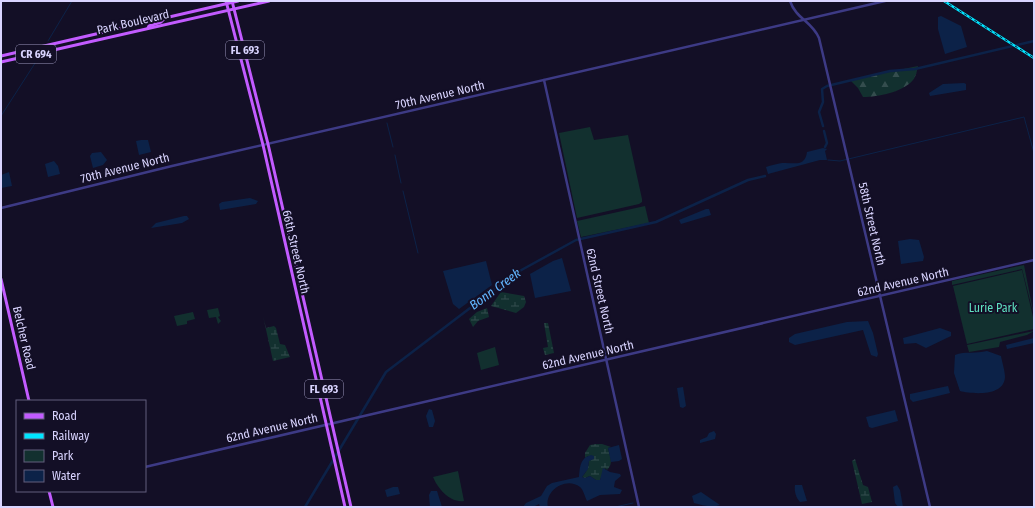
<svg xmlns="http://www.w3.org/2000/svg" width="1035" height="508" font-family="'Fira Sans Condensed',sans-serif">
<defs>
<pattern id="forest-firs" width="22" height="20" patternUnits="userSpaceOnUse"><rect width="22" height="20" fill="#12302f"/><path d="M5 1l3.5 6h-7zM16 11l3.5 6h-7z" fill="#344d4e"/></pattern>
<pattern id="wetland-marsh" width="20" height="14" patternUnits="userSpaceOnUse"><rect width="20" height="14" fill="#12302f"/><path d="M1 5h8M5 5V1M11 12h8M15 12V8" fill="none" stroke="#344d4e"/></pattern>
</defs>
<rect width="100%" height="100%" fill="#130f26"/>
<path fill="url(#forest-firs)" d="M918,66C917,70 916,77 913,80C903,92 878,97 863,97L858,88L850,80Z"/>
<g fill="url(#wetland-marsh)">
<polygon points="501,292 524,296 526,302 524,307 516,313 491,306"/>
<polygon points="487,308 489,317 478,321 473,327 469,319 477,312"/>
<polygon points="263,316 266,328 274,326 276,328 280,344 285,345 290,357 273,361"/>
<polygon points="544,323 548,323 554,353 545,355 543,348 548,347"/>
<path d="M596,444H602L611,447L608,448C610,457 614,463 607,470L605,468L600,480H596L590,476L585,478L582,477C588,470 590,464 588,456L585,458V453L590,445Z"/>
<polygon points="855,459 863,485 868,487 872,502 862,504 852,461"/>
</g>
<g fill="#12302f">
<polygon points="590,127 594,140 628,135 642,199 642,202 639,204 577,218 559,133"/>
<polygon points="645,206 649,223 581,237 577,221"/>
<polygon points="1024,265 1034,316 1022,269 952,285 952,281"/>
<polygon points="1022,270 1034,321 1034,329 967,344 953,286"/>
<polygon points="218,308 220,316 218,317 221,321 218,324 216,317 209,318 207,310"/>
<polygon points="193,312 195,319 187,321 187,324 177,326 174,316"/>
<polygon points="1034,331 1027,335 1000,342 999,347 969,352 967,345"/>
<polygon points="495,347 499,365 481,370 477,353"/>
<path d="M458,471L464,501C450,503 438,489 433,477Z"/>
</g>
<g fill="#0c2248">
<polygon points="941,16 961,26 967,47 945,54 938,29 938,17"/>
<polygon points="964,83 966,84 966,90 930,96 929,93 943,84"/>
<polygon points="141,140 148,140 151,152 139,155 136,141"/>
<path d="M823,148L827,149L825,151L827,160H820L768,174L766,167C771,165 777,164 782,163C793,162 805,168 807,152Z"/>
<polygon points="101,152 107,160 103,165 93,168 90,156 92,153"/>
<polygon points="54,161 58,166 60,174 48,177 45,164"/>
<polygon points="9,172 12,186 1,188 1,175"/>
<polygon points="250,198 258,201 256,204 220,210 219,204 222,202"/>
<polygon points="706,209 709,209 711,215 681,224 679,220"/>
<polygon points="184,216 187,216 189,219 182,223 151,228 156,223"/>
<polygon points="910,239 919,240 924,257 923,261 901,264 898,241"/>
<polygon points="562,258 571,291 535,298 530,274 553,261"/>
<polygon points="486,261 492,285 459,309 453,304 443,271"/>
<polygon points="868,321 873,333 878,354 877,357 871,355 863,330 795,345 789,342 789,338 795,334 847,322"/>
<polygon points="940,328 951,332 951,336 926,348 916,343 904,344 903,338"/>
<polygon points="1034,338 1034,343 1007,349 1006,345"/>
<path d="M987,351L1001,356C1002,362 1005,371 1005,377C1004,397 972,394 960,391L954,373L955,355C965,351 976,354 987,351Z"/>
<polygon points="948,386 950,393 913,402 910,399 910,394"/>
<polygon points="683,387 686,406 683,408 680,407 677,388"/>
<polygon points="429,409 432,410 435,421 433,427 429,427 426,416"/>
<polygon points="895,410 898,421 872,428 869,427 866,417"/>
<polygon points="714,431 716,434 715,439 700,443 700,440 707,437 709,433"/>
<polygon points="619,445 622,459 619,461 611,462 608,448"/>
<path d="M591,455L594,456V459L589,461L588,469L582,477L585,478L590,476L596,480H600L603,468L610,472L620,474L621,476L615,481L614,487L622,490L620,494L600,495L587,501C585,497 583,489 580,487C566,476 544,491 548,507H540L539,504L533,507H523L526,503L541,496L547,486L552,483L579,477C580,467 580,458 591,455Z"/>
<path d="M795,485H802L807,501L800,502C796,498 794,491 795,485Z"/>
<polygon points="897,485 900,490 903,507 898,507 895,503 893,487"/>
<polygon points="393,487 398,487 400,494 387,497 385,490"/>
<polygon points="431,491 437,491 442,507 430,507 429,495"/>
<path d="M701,492L720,505C712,508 701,505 694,503L692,496Z"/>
</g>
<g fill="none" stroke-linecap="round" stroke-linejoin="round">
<g stroke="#0c2248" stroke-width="1">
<polyline points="48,41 72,1"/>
<polyline points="1,116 39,57"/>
<polyline points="387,123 393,147"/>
<polyline points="395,155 401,183"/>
<polyline points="828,160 840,161 1024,117 1034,153"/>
<polyline points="403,191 418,253"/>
<polyline points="468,302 472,307"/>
<polyline points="615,507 633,503"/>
</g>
<g stroke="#0c2248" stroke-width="2.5">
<polyline points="823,126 819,112 823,102 822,89 827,86 890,71 915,69 1034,41"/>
<polyline points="824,131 827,143 825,147"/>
<polyline points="305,507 386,372 516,273 576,240 656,222 748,180 765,176"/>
</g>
<g stroke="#3d3a85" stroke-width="2.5">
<path d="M790,1C796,19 812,21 819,38L930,507"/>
<polyline points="544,80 639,507"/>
<polyline points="1,208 172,166 885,1"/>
<polyline points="145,467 1034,260"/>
</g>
<g stroke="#c25bff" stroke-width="3">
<polyline points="226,1 263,145 345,507"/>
<polyline points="232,1 268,144 351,507"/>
<polyline points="148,28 149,26 161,22 164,19"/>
<polyline points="1,56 238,1"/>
<polyline points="1,62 269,1"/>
<polyline points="1,279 29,401"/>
<polyline points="49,491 53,507"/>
</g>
<g stroke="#00e5ff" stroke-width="2.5">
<polyline id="rail" points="944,1 1034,58"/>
</g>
<use href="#rail" stroke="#130f26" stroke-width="1" stroke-dasharray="3" stroke-linecap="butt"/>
</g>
<g text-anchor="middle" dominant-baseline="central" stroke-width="4" stroke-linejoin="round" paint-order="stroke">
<g fill="#130f26" stroke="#9e99be" stroke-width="1">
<rect x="226" y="41" width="38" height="18" rx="3"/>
<rect x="16" y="45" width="40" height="18" rx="3"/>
<rect x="305" y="380" width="38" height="18" rx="3"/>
</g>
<g font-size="11" font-weight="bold" fill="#d9d4ff">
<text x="245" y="50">FL 693</text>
<text x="36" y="54">CR 694</text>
<text x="324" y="389">FL 693</text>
</g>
<g font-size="12" fill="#d9d4ff" stroke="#130f26">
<text transform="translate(133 22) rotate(-13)">Park Boulevard</text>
<text transform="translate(440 95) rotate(-13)">70th Avenue North</text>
<text transform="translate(125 168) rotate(-14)">70th Avenue North</text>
<text transform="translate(872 224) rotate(77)">58th Street North</text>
<text transform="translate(296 252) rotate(77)">66th Street North</text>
<text transform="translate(903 282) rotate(-13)">62nd Avenue North</text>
<text transform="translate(600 291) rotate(77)">62nd Street North</text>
<text transform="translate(24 338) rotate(77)">Belcher Road</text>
<text transform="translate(588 355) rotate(-13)">62nd Avenue North</text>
<text transform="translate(272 428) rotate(-13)">62nd Avenue North</text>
</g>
<g font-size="12" fill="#5fe0c0" stroke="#130f26">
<text x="993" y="308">Lurie Park</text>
</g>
<g font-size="13" font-style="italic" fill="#62b6ff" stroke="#130f26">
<text transform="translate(495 289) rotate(-36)">Bonn Creek</text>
</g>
</g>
<rect width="1035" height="508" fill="none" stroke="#d9d4ff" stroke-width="4"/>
<rect x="16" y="400" width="130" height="92" fill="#130f26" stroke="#625e7d"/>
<rect x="24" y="413" width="20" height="6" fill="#c25bff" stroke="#625e7d"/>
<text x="52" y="420" font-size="12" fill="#d9d4ff">Road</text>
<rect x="24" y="433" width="20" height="6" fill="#00e5ff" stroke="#625e7d"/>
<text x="52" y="440" font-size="12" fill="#d9d4ff">Railway</text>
<rect x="24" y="450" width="20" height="12" fill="#12302f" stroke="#625e7d"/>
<text x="52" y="460" font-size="12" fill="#d9d4ff">Park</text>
<rect x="24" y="470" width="20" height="12" fill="#0c2248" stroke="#625e7d"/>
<text x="52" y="480" font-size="12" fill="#d9d4ff">Water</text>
</svg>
